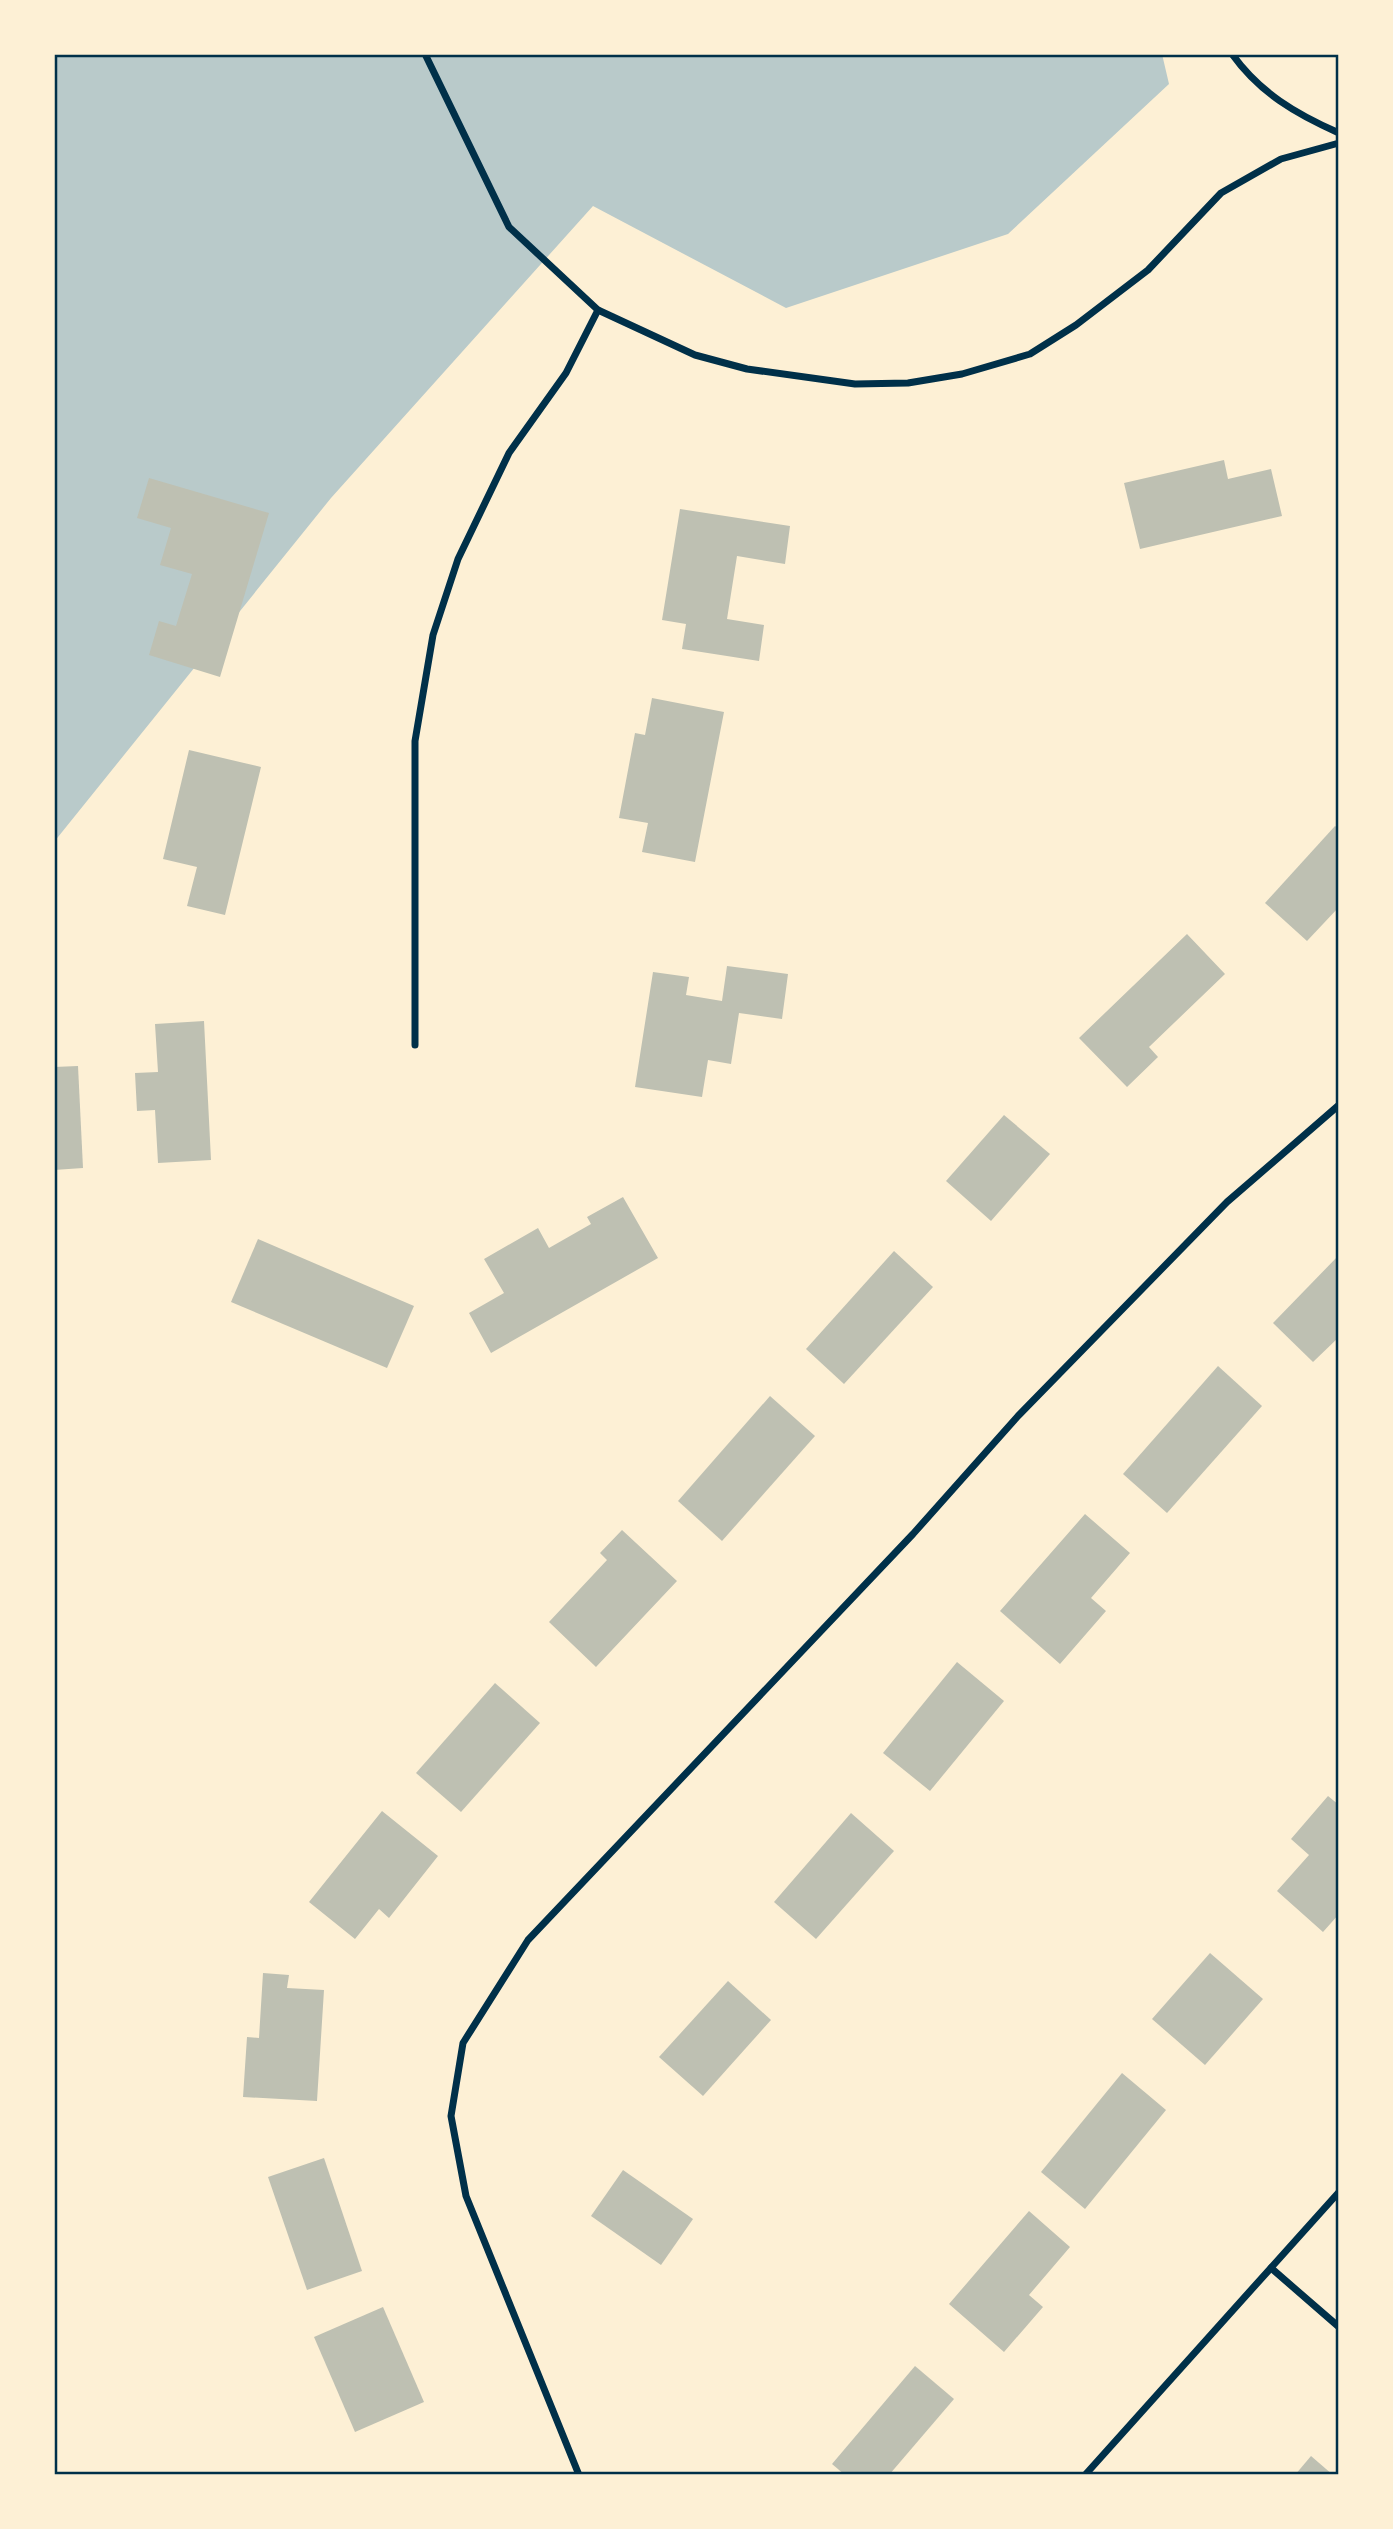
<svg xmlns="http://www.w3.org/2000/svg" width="1393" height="2529" font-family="Arial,sans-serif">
<rect width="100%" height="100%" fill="#fdf0d5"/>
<polygon fill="#b9caca" points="54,54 1162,54 1169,84 1008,234 786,308 593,206 331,498 54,842"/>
<g fill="#bec0b2">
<polygon points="1224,460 1228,479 1271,469 1282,516 1140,549 1124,483"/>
<polygon points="149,478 269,513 220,677 149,655 159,621 176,626 192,574 160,565 171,528 137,518"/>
<polygon points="680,509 790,526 785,564 737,556 727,619 764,625 759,661 682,649 686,624 662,620"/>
<polygon points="652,698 724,712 695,862 642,852 648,823 619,818 635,733 645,735"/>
<polygon points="189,750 261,767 225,915 187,906 197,867 163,859"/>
<polygon points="1335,826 1339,829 1339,907 1307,941 1265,903"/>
<polygon points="1187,934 1225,974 1149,1047 1158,1057 1127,1087 1079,1038"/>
<polygon points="727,966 788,974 782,1019 739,1013 731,1064 708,1060 702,1097 635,1087 653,972 689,977 686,995 722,1001"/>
<polygon points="204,1021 211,1160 158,1163 155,1110 137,1111 135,1073 158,1072 155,1024"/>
<polygon points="78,1066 83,1168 54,1170 54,1067"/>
<polygon points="1004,1115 1050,1154 991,1221 946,1181"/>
<polygon points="623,1197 658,1258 491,1353 469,1313 504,1293 484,1259 538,1228 549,1248 591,1224 587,1217"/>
<polygon points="258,1239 414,1306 387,1368 231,1302"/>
<polygon points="894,1251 933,1287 844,1384 806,1349"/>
<polygon points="1339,1255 1339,1337 1313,1362 1273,1323"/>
<polygon points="1218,1366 1262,1406 1167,1513 1123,1474"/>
<polygon points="770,1396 815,1436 722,1541 678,1501"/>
<polygon points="1085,1514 1130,1553 1091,1598 1106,1611 1060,1664 1000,1611"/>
<polygon points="622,1530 677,1581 596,1667 549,1622 607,1560 600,1553"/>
<polygon points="957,1662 1004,1701 930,1791 883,1753"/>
<polygon points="495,1683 540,1723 461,1812 416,1773"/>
<polygon points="1328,1796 1339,1805 1339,1914 1323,1932 1277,1891 1309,1855 1291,1839"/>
<polygon points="382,1811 438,1856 389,1918 379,1909 355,1939 309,1902"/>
<polygon points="851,1813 894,1851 816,1939 774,1902"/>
<polygon points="1210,1953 1263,1999 1205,2065 1152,2019"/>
<polygon points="263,1973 289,1975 287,1988 324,1990 317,2101 243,2097 247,2037 259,2038"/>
<polygon points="728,1981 771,2020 703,2096 659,2057"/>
<polygon points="1122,2073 1166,2110 1085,2209 1041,2172"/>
<polygon points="324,2158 362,2271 307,2290 268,2177"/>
<polygon points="623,2170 693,2219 661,2265 591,2216"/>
<polygon points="1029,2211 1070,2247 1029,2295 1043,2307 1004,2352 949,2304"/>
<polygon points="383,2307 424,2402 355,2432 314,2337"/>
<polygon points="915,2366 954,2399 889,2475 845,2475 832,2464"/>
<polygon points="1311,2456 1333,2475 1295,2475"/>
</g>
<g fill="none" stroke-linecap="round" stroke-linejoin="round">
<g stroke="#003049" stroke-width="7">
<polyline points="425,54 509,227 598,310 695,355 747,369 855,384 908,383 962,374 1030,354 1076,325 1148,270 1221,193 1281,159 1339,143"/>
<path d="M1232,54C1260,93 1296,114 1339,133"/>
<polyline points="415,1045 415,741 433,635 458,559 509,453 566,373 598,310"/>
<polyline points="1271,2268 1339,2327"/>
<polyline points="579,2475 466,2196 451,2116 463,2043 528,1940 913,1534 1018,1416 1227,1202 1339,1105"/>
<polyline points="1085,2475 1339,2192"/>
</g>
</g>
<rect width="1393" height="2529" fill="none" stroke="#fdf0d5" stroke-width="112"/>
<rect x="56" y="56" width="1281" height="2417" fill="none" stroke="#003049" stroke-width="2.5"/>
</svg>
